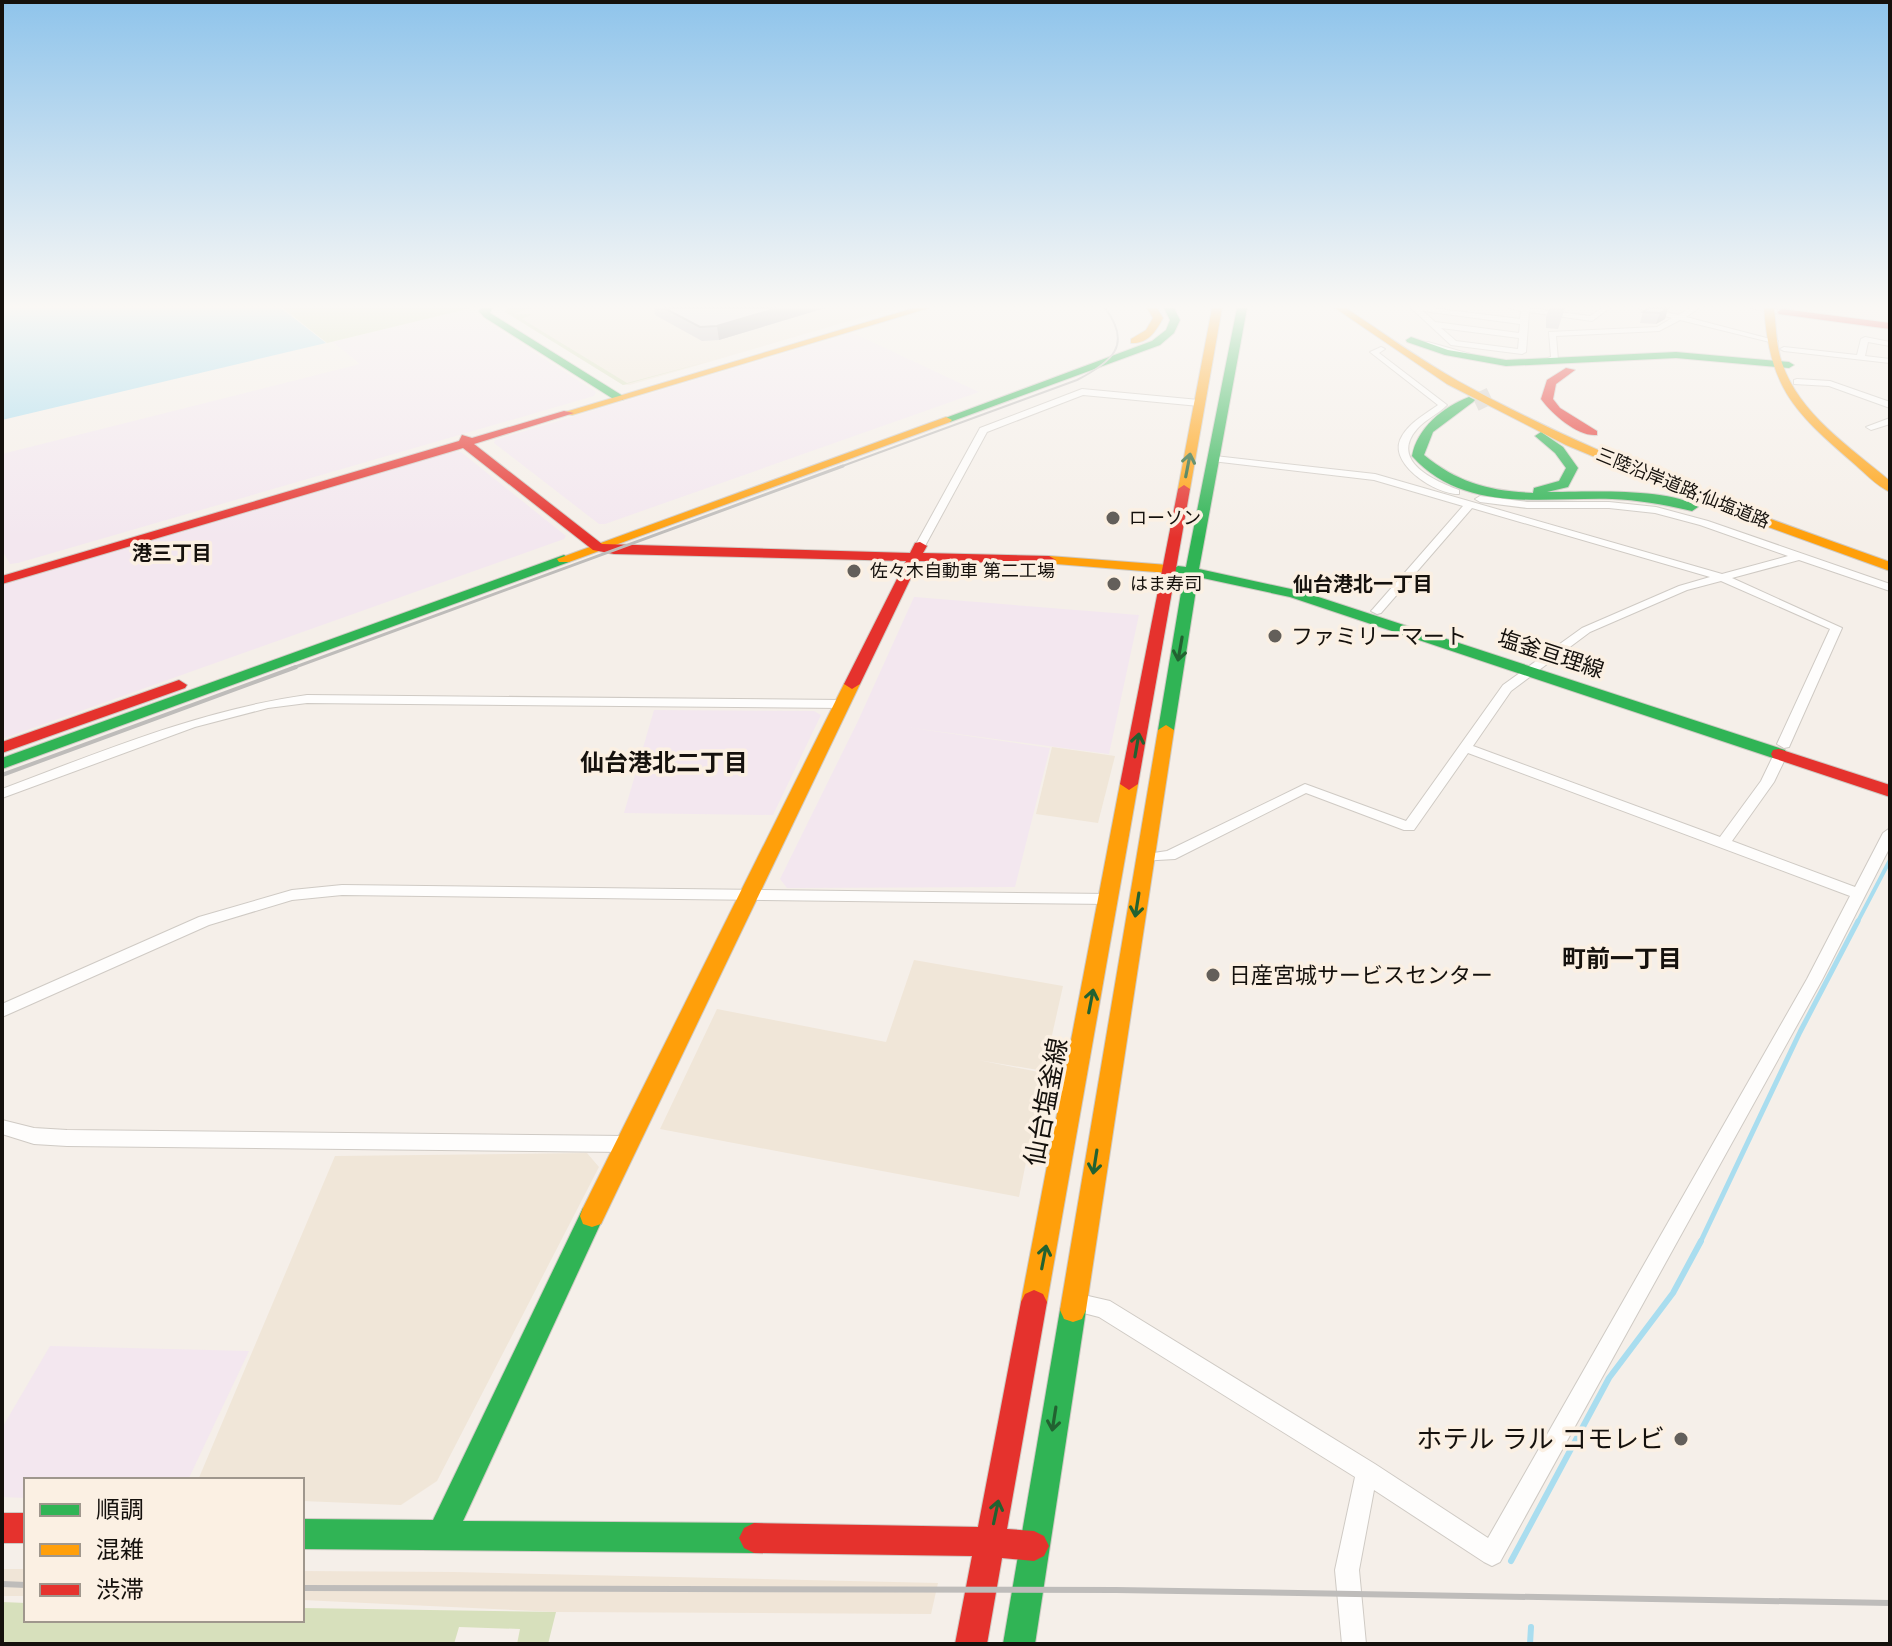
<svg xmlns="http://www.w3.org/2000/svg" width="1892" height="1646" font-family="Arial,'Noto Sans JP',sans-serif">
<rect width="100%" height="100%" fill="#f5efe9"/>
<g fill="#f0e6d8">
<polygon points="507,308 894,308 630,385 623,385 505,312"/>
<polygon points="1052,747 1115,756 1098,823 1036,814"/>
<polygon points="914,960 1063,986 1044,1071 978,1060 1044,1073 1019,1197 660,1129 717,1009 886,1042"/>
<polygon points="587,1153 599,1167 437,1481 401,1505 302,1501 302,1480 198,1480 335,1156"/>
</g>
<g fill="#f3e7ef">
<polygon points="467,309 596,392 594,396 18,563 10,564 2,550 2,454 360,364 333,342"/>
<polygon points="853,333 979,392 605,524 599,524 494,443 495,440"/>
<polygon points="454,451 461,452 566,536 564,539 2,739 2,585"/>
<polygon points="914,597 1139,615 1109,754 905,727 1050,748 1015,887 787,888 780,879 858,721"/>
<polygon points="654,710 814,711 821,715 773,815 624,813"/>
<polygon points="50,1346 249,1351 188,1480 26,1480 26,1498 2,1497 2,1428"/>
</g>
<g fill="#f0e5d7">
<rect x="2" y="1569" width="24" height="27"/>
<polygon points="302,1571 454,1572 938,1583 931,1614 556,1612 302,1600"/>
</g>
<g fill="#d7e0bc">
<polygon points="283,308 471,308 327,343"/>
<polygon points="507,308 531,308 513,314 533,314 522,319 627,383 710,361 623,385 505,312"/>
<polygon points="2,1602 26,1603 26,1620 302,1620 302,1608 556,1612 548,1644 517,1644 520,1629 459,1627 454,1644 2,1644"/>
</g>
<polygon fill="#a9ddef" points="2,308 281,308 326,343 2,420"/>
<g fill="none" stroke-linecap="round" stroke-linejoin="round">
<polyline stroke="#a9ddef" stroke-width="4" points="1857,923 1890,860"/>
<polyline stroke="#a9ddef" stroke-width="5" points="1700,1243 1800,1032 1858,921"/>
<g stroke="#a9ddef" stroke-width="6">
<polyline points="1511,1561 1609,1378 1673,1293 1701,1241"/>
<polyline points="1530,1644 1531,1627"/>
</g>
<polyline stroke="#d3cec8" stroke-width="17" stroke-dasharray="17 9" stroke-linecap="butt" points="1475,403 1498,392"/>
<g stroke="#cfcac4" stroke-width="2">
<g id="street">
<path d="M1411,308H1431L1520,319L1521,311L1509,308H1528L1590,316L1602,308H1610L1592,321L1529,312L1526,352L1522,354L1451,345ZM1423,311L1520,324L1519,333L1435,322ZM1441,328L1519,338L1518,349L1456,341Z"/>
<polygon points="1638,308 1650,308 1678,315 1690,308 1699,308 1686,317 1778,341 1774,343 1680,320 1659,331 1556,336 1558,360 1539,364 1535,362 1551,357 1549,332 1657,327 1672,318"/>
<polygon points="1750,308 1769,308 1786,312 1782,314"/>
<polygon points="1865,337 1890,342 1890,346 1868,342 1865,356 1890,359 1890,363 1784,351 1780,349 1784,347 1857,355 1861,339"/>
<polygon points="1428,342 1470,354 1471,356 1467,358 1425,346 1424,344"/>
<path d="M1381,347L1385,349L1379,353L1447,405C1438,414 1426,419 1417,429C1389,461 1435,481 1459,490V494C1438,495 1390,466 1400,440C1407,424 1424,415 1438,405L1370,352Z"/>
<polygon points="1797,379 1830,381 1890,402 1890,408 1829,386 1794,384 1794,380"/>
<polygon points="1082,389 1199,400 1203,403 1199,406 1083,395 987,432 925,546 924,548 916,548 915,546 980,428"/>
<polygon points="1890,418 1890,424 1871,430 1866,427"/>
<polygon points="1215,456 1375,474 1722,574 1788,556 1700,525 1655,513 1609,508 1527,508 1480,502 1475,499 1480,496 1527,502 1609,502 1656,507 1708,521 1890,584 1890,591 1799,560 1732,578 1842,628 1789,747 1784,748 1777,744 1830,629 1721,581 1687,590 1590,632 1511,691 1473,746 1720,837 1761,781 1775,752 1780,751 1787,755 1774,782 1732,841 1855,887 1883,833 1890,828 1890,847 1822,980 1500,1562 1492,1566 1484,1562 1374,1490 1359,1570 1366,1644 1342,1644 1335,1570 1355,1477 1099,1317 1068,1309 1065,1302 1068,1295 1075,1293 1110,1301 1375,1464 1488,1538 1807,979 1850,896 1468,753 1414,830 1404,830 1306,793 1175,859 1140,861 1138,858 1140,855 1167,851 1305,784 1406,821 1503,685 1582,628 1679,586 1710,577 1472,508 1381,613 1377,614 1371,611 1373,609 1463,506 1374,480 1212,461 1212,457"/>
<path d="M307,695L843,700L849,704L843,708L307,703L268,708L195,727L2,798V789C103,751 200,710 307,695Z"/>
<polygon points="342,885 1110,894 1115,895 1117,899 1115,903 1110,904 342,895 292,900 209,925 2,1017 2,1004 199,917 292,890"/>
<polygon points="2,1120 34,1128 67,1130 626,1136 632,1139 635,1144 632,1149 626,1152 67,1146 34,1144 2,1134"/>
</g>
</g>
<g stroke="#cfcac4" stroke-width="2">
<g id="fast">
<polygon points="492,308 490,313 623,396 623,400 615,400 484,317 479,311 482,308"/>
<polygon points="1164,308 1174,308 1180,320 1174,333 1160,345 950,422 940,420 1152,341 1166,330 1170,320"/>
<polygon points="1237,308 1247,308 1199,569 1300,591 1785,750 1787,754 1785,758 1773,758 1290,597 1198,577 1174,730 1166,735 1160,734 1158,730 1184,575 1171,570 1178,566 1186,567"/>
<polygon points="1411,337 1448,350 1506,360 1676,352 1789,362 1794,365 1789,368 1676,358 1506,366 1445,355 1407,342 1406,340"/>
<path d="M1469,397L1475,400L1473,402L1433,432L1424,455C1458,483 1490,491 1533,493L1534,488L1559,481L1566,468L1555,453L1535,436L1541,432L1563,447L1578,468L1568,487L1547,492C1583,492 1670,487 1698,507L1692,511C1666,505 1639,500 1612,499C1543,497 1464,514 1412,456C1417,428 1443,407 1469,397Z"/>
<polygon points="564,555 571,559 569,562 2,769 2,758"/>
<polygon points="592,1205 601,1208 604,1216 463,1521 754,1523 764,1528 769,1538 764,1548 754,1553 302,1549 302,1519 433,1520 583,1208"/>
<polygon points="1073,1298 1082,1301 1086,1310 1035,1644 1003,1644 1060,1310 1064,1301"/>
</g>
</g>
<g stroke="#cfcac4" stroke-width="2">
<g id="slow">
<polygon points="914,308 929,308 572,415 562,413"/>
<path d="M1147,308H1157L1163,318C1156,331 1148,344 1131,343V339L1146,330L1153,318Z"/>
<polygon points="1212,308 1222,308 1190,489 1184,493 1178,489"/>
<path d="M1335,308H1346C1383,333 1419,359 1458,381C1595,457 1743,510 1890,562V571L1724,511L1566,445L1447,384Z"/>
<path d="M1764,308H1774C1776,326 1776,346 1782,363C1799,414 1851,448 1890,481V492C1876,486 1863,471 1851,461C1792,410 1770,387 1764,308Z"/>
<polygon points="946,417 952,420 950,422 569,562 559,562 557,559"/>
<polygon points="1049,556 1168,565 1175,569 1168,573 1044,563 1042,560"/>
<polygon points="852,679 860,684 601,1224 592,1227 583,1224 580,1216 583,1208 844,684"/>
<polygon points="1166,725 1174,730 1086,1310 1082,1319 1073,1322 1064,1319 1060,1310 1158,730"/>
<polygon points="1129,778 1138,784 1047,1302 1043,1310 1034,1314 1025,1310 1021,1302 1120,784"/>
</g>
</g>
<g stroke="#cfcac4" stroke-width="2">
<g id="jam">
<polygon points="1782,309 1890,323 1890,329 1779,314 1777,312"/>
<path d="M1566,368L1575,370L1556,384L1553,399L1560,408L1597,431V435C1578,437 1552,414 1541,399L1547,380Z"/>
<polygon points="564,411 574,413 474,444 602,544 910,553 915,543 920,542 927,546 923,553 1049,556 1056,560 1049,564 919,561 860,684 852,689 844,684 906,561 614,554 593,550 463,448 2,584 2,576 459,441 462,435 472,438"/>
<polygon points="1184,485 1190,489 1138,784 1129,790 1120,784 1178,489"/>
<polygon points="179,680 187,685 185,688 2,753 2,742"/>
<polygon points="1779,749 1890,785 1890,797 1773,758 1771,754 1773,750"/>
<polygon points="1034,1290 1043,1294 1047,1302 1007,1529 1034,1531 1044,1536 1049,1546 1044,1556 1034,1561 1002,1558 987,1644 955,1644 972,1556 754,1553 744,1548 739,1538 744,1528 754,1523 978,1527 1021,1302 1025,1294"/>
<rect x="2" y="1513" width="24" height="30"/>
</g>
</g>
<use href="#street" fill="#fefdfc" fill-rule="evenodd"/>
<use href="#fast" fill="#30b455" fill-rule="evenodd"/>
<use href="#slow" fill="#ff9f0a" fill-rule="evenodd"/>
<use href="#jam" fill="#e5322d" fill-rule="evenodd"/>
<path stroke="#bebcba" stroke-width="2" d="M837,468L1077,380C1112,362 1133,345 1105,308"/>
<polyline stroke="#bebcba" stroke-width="3" points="290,669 843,466"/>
<polyline stroke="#bebcba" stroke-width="4" points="2,775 296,667"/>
<g stroke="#bebcba" stroke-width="6">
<polyline points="2,1584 26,1585"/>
<polyline points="302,1588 1116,1590 1890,1603"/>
</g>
</g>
<g fill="#c4bec3">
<polygon points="654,308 825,308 719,340 702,341 655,315"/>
<polygon points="1549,308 1565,308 1558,329 1546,328 1546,317"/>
<polygon points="1668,308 1665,319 1656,324 1640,323 1643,312"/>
</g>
<g fill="#a09b9f">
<polygon points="778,308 825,308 719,340 717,326"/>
<polygon points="1668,308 1665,319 1656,324 1660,313"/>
</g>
<g fill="#e4dde3" stroke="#a09b9f" stroke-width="2">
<polygon points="664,308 778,308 717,326 700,327"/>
<polygon points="1649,308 1668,308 1660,313 1643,312"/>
</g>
<defs><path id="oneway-shaft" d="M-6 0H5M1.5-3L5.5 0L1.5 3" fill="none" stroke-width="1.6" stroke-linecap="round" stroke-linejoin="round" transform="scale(2)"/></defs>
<g stroke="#226231">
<use href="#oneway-shaft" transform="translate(1188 465) rotate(-79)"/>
<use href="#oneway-shaft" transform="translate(1180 649) rotate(100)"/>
<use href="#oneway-shaft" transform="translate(1137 745) rotate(-80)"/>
<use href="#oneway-shaft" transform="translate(1137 905) rotate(99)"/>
<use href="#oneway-shaft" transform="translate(1091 1001) rotate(-79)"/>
<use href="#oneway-shaft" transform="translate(1095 1162) rotate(99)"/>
<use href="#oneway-shaft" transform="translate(1044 1257) rotate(-79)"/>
<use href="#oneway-shaft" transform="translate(1054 1419) rotate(99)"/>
<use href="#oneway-shaft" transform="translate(996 1512) rotate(-78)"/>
</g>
<linearGradient id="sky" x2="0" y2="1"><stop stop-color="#8fc4eb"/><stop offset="0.57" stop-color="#faf8f5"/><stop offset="1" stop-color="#faf8f5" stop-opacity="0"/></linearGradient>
<rect width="1892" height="538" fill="url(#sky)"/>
<g fill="#635f5a" stroke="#fbf0e3" stroke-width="3">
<circle cx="1113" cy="518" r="8"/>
<circle cx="854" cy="571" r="8"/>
<circle cx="1114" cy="584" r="8"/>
<circle cx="1275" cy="636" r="8"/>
<circle cx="1213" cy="975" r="8"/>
<circle cx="1681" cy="1439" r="8"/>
</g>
<g text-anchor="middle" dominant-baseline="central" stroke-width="7" stroke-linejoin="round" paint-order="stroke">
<g font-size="18" fill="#15110d" stroke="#fbf0e3">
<text transform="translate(1683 488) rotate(22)">三陸沿岸道路;仙塩道路</text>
</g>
<g font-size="18" fill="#15110d" stroke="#fbf0e3" text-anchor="start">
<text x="1129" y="518">ローソン</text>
<text x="870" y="571">佐々木自動車 第二工場</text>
<text x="1130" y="584">はま寿司</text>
</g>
<g font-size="20" font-weight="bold" fill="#15110d" stroke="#fbf0e3">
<text x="172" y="553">港三丁目</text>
<text x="1363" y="584">仙台港北一丁目</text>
</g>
<g font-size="22" fill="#15110d" stroke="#fbf0e3" text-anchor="start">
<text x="1291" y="636">ファミリーマート</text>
<text x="1229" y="975">日産宮城サービスセンター</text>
</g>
<g font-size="22" fill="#15110d" stroke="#fbf0e3">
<text transform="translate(1551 654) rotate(18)">塩釜亘理線</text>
</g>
<g font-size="24" font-weight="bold" fill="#15110d" stroke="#fbf0e3">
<text x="664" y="762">仙台港北二丁目</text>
<text x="1622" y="958">町前一丁目</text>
</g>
<g font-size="26" fill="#15110d" stroke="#fbf0e3">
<text transform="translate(1046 1102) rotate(-79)">仙台塩釜線</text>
</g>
<g font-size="26" fill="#15110d" stroke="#fbf0e3" text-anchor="end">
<text x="1665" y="1439">ホテル ラル コモレビ</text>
</g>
</g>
<rect width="1892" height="1646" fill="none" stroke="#15110d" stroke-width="8"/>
<rect x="24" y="1478" width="280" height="144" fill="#fbf0e3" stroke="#9f978d" stroke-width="2"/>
<rect x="40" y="1504" width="40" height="12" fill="#30b455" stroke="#9f978d" stroke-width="2"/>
<text x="96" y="1518" font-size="24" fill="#15110d">順調</text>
<rect x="40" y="1544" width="40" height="12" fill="#ff9f0a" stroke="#9f978d" stroke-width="2"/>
<text x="96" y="1558" font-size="24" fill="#15110d">混雑</text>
<rect x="40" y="1584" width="40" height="12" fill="#e5322d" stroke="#9f978d" stroke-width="2"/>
<text x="96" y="1598" font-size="24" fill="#15110d">渋滞</text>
</svg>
